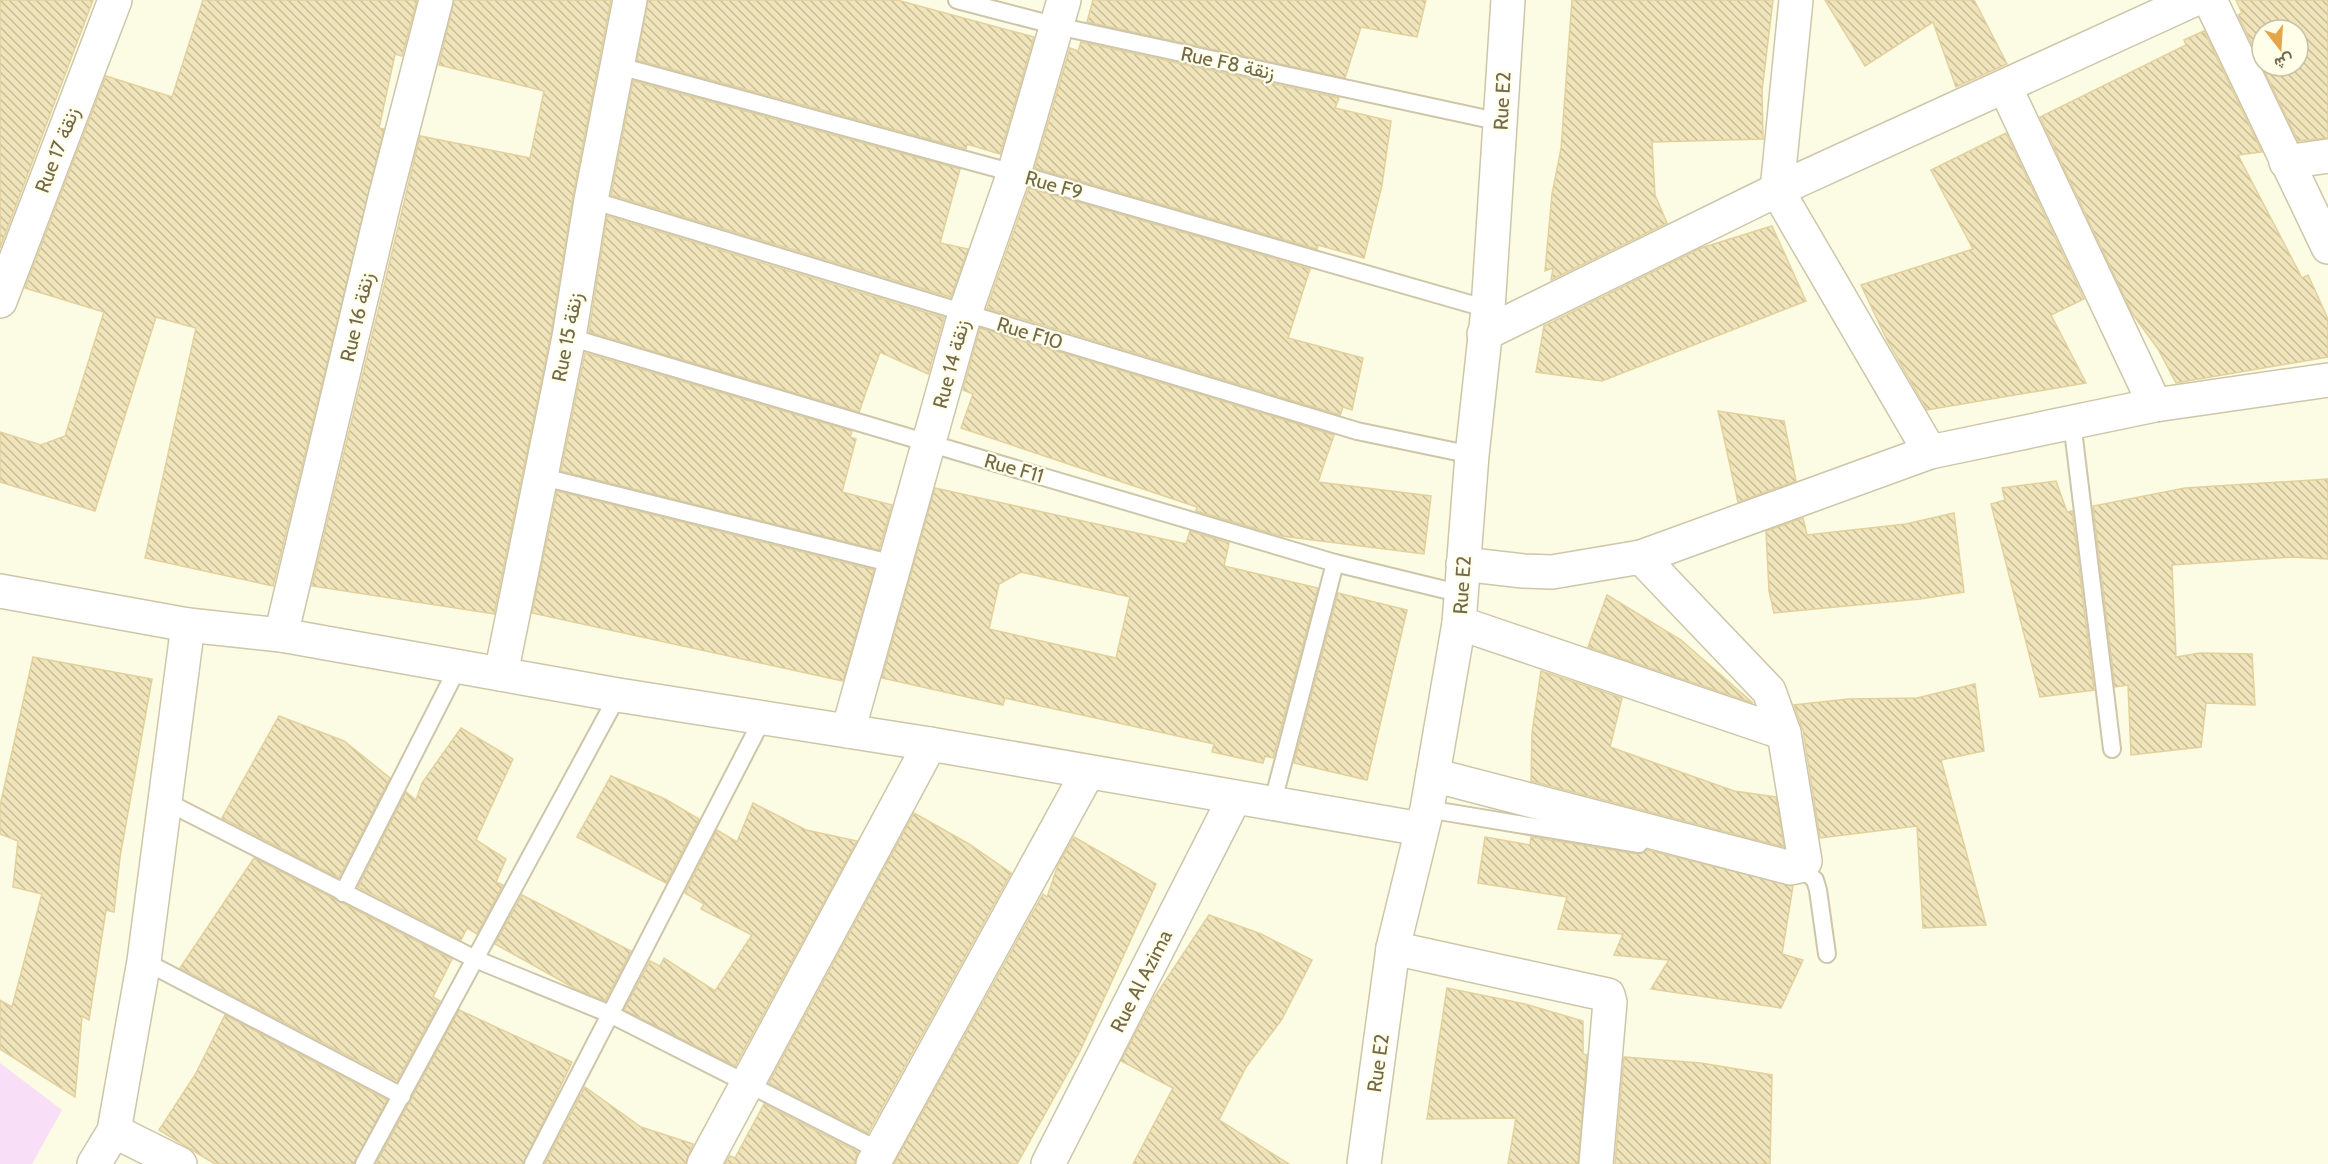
<svg xmlns="http://www.w3.org/2000/svg" width="2328" height="1164" font-family="Cabin,Vazirmatn,sans-serif">
<defs>
<pattern id="building-back-hatch" width="6" height="6" patternUnits="userSpaceOnUse" patternTransform="scale(1.5)"><rect width="6" height="6" fill="#f0e4bb"/><path d="M-1 5l2 2M0 0l6 6M5-1l2 2" fill="none" stroke="#c7bd9a"/></pattern>
</defs>
<rect width="100%" height="100%" fill="#fcfbe3"/>
<polygon fill="#f8dff7" points="0,1063 62,1110 32,1164 0,1164"/>
<g fill="url(#building-back-hatch)" stroke="#e3d19c" stroke-width="1.5" fill-rule="evenodd">
<polygon points="0,0 93,0 0,248"/>
<polygon points="203,0 417,0 402,56 395,54 379,128 384,129 273,586 145,558 196,328 156,317 95,511 0,482 0,432 41,445 65,436 104,312 25,288 106,76 172,97"/>
<polygon points="454,0 611,0 573,196 551,334 494,614 312,586 420,136 530,158 544,91 439,65"/>
<polygon points="648,0 897,0 1034,37 1000,154 967,144 966,149 637,60"/>
<polygon points="1093,0 1426,0 1417,37 1361,27 1345,78 1087,22"/>
<polygon points="1572,0 1773,0 1762,91 1763,139 1652,142 1655,195 1667,223 1551,280 1553,268 1545,271 1552,194 1561,149"/>
<polygon points="1825,0 1974,0 2007,64 1956,87 1933,22 1865,66"/>
<polygon points="2236,0 2328,0 2328,138 2298,141 2262,66 2298,66 2298,30 2262,30 2262,65 2238,15 2242,13"/>
<polygon points="2204,31 2262,152 2238,155 2302,278 2308,275 2328,319 2328,357 2176,383 2158,349 2132,313 2040,117 2186,45 2184,40"/>
<polygon points="1081,42 1339,98 1335,108 1391,121 1382,185 1364,258 1318,245 1317,249 1035,168 1070,48 1078,51"/>
<polygon points="633,81 960,169 940,243 968,249 951,297 611,195"/>
<polygon points="2006,133 2084,299 2051,315 2086,383 1927,410 1887,340 1861,285 1973,249 1931,170"/>
<polygon points="1029,188 1310,269 1288,338 1363,358 1352,410 1343,407 1340,415 987,308"/>
<polygon points="607,216 944,318 928,374 880,352 859,412 589,332"/>
<polygon points="1772,226 1806,301 1602,381 1536,372 1544,326 1701,248"/>
<polygon points="980,328 1334,435 1318,482 1431,496 1424,554 1281,536 1196,511 1197,507 961,428 973,394 963,390"/>
<polygon points="585,353 852,431 850,437 856,439 842,492 892,505 879,550 561,471"/>
<polygon points="1718,411 1784,421 1796,481 1738,502"/>
<polygon points="2328,479 2328,559 2293,557 2172,565 2176,657 2200,653 2252,654 2255,705 2206,703 2201,747 2131,755 2128,685 2115,687 2093,506 2185,488"/>
<polygon points="2056,481 2067,512 2072,511 2094,690 2040,697 1991,504 2005,500 2002,488"/>
<path d="M935,488L1186,544L1190,531L1229,543L1224,566L1318,588L1273,758L1265,756L1263,763L1212,752L1214,744L1005,698L1003,705L882,678ZM1021,572L1130,597L1116,658L989,629L999,584Z"/>
<polygon points="557,491 874,570 843,681 532,613"/>
<polygon points="1954,513 1964,592 1920,599 1774,613 1769,591 1766,531 1803,518 1807,535 1906,524"/>
<polygon points="1338,593 1407,610 1367,780 1294,763"/>
<polygon points="1607,595 1681,640 1753,703 1588,647"/>
<polygon points="33,657 152,679 120,857 114,912 106,910 89,1020 82,1016 75,1097 0,1049 0,1000 12,1007 42,894 13,887 18,841 0,834 0,806"/>
<polygon points="1541,671 1622,698 1610,747 1734,791 1776,797 1784,847 1531,781 1532,733"/>
<polygon points="1975,684 1984,751 1941,760 1986,925 1923,928 1917,826 1820,838 1803,730 1794,705 1848,699 1917,698"/>
<polygon points="279,716 344,741 390,778 339,878 222,818"/>
<polygon points="461,728 513,759 476,840 506,859 496,882 503,885 477,934 467,928 461,940 358,887 406,792 416,800 422,783"/>
<polygon points="611,776 665,799 699,819 666,883 577,837"/>
<polygon points="753,803 806,830 857,841 735,1066 624,1010 650,961 660,966 664,958 715,991 752,935 701,909 704,904 685,893 717,830 737,842"/>
<polygon points="914,813 969,844 1011,873 868,1133 769,1083"/>
<polygon points="1074,837 1156,884 1080,1051 1017,1164 894,1164 1043,894 1047,897 1058,865"/>
<polygon points="1485,837 1530,845 1531,837 1637,854 1647,850 1793,886 1782,954 1803,960 1781,1008 1651,989 1669,960 1614,955 1623,934 1558,929 1567,897 1478,883"/>
<polygon points="254,858 452,959 433,997 440,1001 397,1081 180,968"/>
<polygon points="522,895 631,951 605,1001 576,989 495,944"/>
<polygon points="1209,915 1261,934 1312,960 1282,1019 1246,1067 1219,1120 1289,1164 1133,1164 1173,1088 1121,1061 1154,998"/>
<polygon points="1447,988 1525,1004 1583,1021 1583,1054 1587,1055 1578,1164 1508,1164 1516,1118 1427,1119"/>
<polygon points="459,1010 572,1062 523,1164 376,1164"/>
<polygon points="225,1015 387,1100 354,1164 215,1164 159,1130 195,1075"/>
<polygon points="1624,1057 1701,1063 1772,1075 1770,1164 1615,1164"/>
<polygon points="585,1087 641,1127 693,1144 685,1164 545,1164"/>
<polygon points="764,1104 858,1152 854,1164 725,1164 730,1156 735,1158"/>
</g>
<g fill="none" stroke-linecap="round" stroke-linejoin="round">
<g stroke="#cdc6aa" stroke-width="20">
<g id="service">
<polyline points="957,0 1057,26 1501,122"/>
<polyline points="619,66 1014,173 1488,309"/>
<polyline points="591,200 1357,431 1472,455"/>
<polyline points="569,337 1335,563 1462,594"/>
<polyline points="2072,422 2112,749"/>
<polyline points="539,476 894,564"/>
<polyline points="165,801 475,959 610,1014 880,1151"/>
<polyline points="1272,805 1335,563"/>
<polyline points="1427,809 1639,844"/>
<polyline points="1791,872 1807,873 1815,880 1818,890 1827,954"/>
<polyline points="343,893 458,667"/>
<polyline points="144,961 402,1096"/>
<polyline points="364,1164 618,695"/>
<polyline points="533,1164 763,718"/>
</g>
</g>
<g stroke="#cdc6aa" stroke-width="36">
<g id="minor">
<polyline points="1796,0 1777,190 1930,452"/>
<polyline points="2210,0 2328,247"/>
<polyline points="2005,87 2155,405"/>
<polyline points="2286,162 2328,156"/>
<polyline points="0,301 115,0"/>
<polyline points="1484,334 1777,190 2193,0"/>
<polyline points="1641,557 1930,452 2155,405 2328,380"/>
<polyline points="0,591 188,625 281,635 618,695 930,744 1421,829"/>
<polyline points="1459,623 1784,733"/>
<polyline points="281,635 385,198 436,0"/>
<polyline points="501,674 569,337 591,200 630,0"/>
<polyline points="848,731 965,313 1014,173 1064,0"/>
<polyline points="1433,775 1791,868 1800,866 1805,861 1784,733 1769,691 1641,557 1552,572 1523,571 1463,564"/>
<polyline points="1393,948 1608,995 1610,1002 1596,1164"/>
<polyline points="114,1131 180,1164"/>
<polyline points="94,1164 114,1131 144,961 188,625"/>
<polyline points="704,1164 930,744"/>
<polyline points="873,1164 1088,772"/>
<polyline points="1048,1164 1234,799"/>
</g>
</g>
<g stroke="#cdc6aa" stroke-width="36">
<polyline id="tertiary" points="1364,1164 1393,948 1427,809 1459,623 1472,455 1488,309 1508,0"/>
</g>
<use href="#service" stroke="#fff" stroke-width="16"/>
<use href="#minor" stroke="#fff" stroke-width="33"/>
<use href="#tertiary" stroke="#fff" stroke-width="33"/>
</g>
<g text-anchor="middle" dominant-baseline="central" stroke-width="4.5" stroke-linejoin="round" paint-order="stroke">
<g font-size="20" fill="#736849" stroke="#fffee8">
<text transform="translate(1228 63) rotate(12)">Rue F8 زنقة</text>
<text transform="translate(1502 101) rotate(-87)">Rue E2</text>
<text transform="translate(57 150) rotate(-69)">Rue 17 زنقة</text>
<text transform="translate(1054 185) rotate(16)">Rue F9</text>
<text transform="translate(357 317) rotate(-77)">Rue 16 زنقة</text>
<text transform="translate(1030 333) rotate(17)">Rue F10</text>
<text transform="translate(567 337) rotate(-79)">Rue 15 زنقة</text>
<text transform="translate(951 364) rotate(-75)">Rue 14 زنقة</text>
<text transform="translate(1014 468) rotate(16)">Rue F11</text>
<text transform="translate(1462 585) rotate(-86)">Rue E2</text>
<text transform="translate(1141 981) rotate(-63)">Rue Al Azima</text>
<text transform="translate(1378 1063) rotate(-82)">Rue E2</text>
</g>
</g>
<g transform="translate(2280 48) rotate(163)"><circle r="28" fill="#fffee8" stroke="#c7c2a8" stroke-width="1.5"/>
<path d="M0-4.5L10 22L0 15L-10 22Z" fill="#e3a64a"/>
<text y="-9" font-size="16" font-weight="bold" text-anchor="middle" fill="#736849">ش</text>
</g>
</svg>
